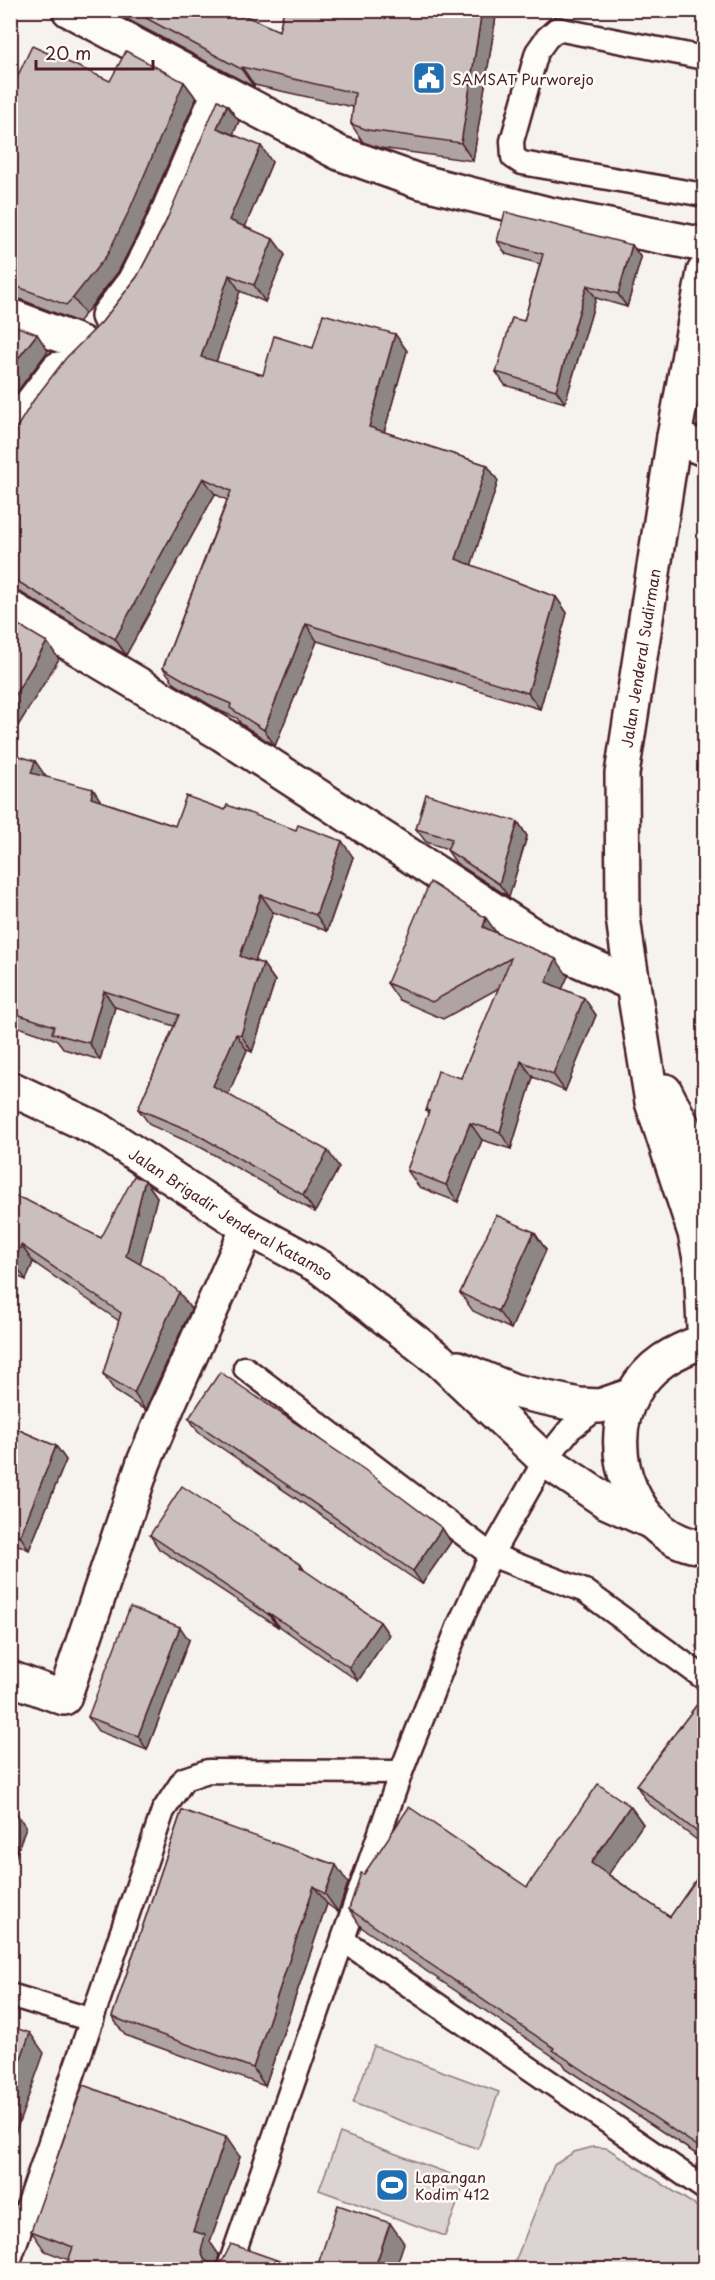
<svg xmlns="http://www.w3.org/2000/svg" width="715" height="2280" font-family="'Playpen Sans',sans-serif">
<rect width="100%" height="100%" fill="#f6f3ef"/>
<filter id="ink" filterUnits="userSpaceOnUse"><feTurbulence type="fractalNoise" baseFrequency=".0167" numOctaves="2"/><feDisplacementMap in="SourceGraphic" scale="12" xChannelSelector="R" yChannelSelector="G"/><feConvolveMatrix kernelMatrix="1 2 1 2 8 2 1 2 1" color-interpolation-filters="sRGB"/></filter>
<g filter="url(#ink)">
<g fill="#dcd4d2" stroke="#937a7e" stroke-width="1.5">
<polygon points="374,2046 499,2092 478,2149 353,2103"/>
<polygon points="340,2133 466,2180 445,2236 319,2190"/>
<polygon points="593,2147 607,2148 704,2211 704,2269 512,2269 554,2165 574,2152"/>
</g>
<g fill="none" stroke-linecap="round" stroke-linejoin="round">
<g stroke="#4a1f2b" stroke-width="27">
<g id="lane">
<polyline points="704,58 557,29 547,38 537,52 512,141 513,157 522,163 704,195"/>
<polyline points="245,1368 491,1555 585,1591 704,1678"/>
<polyline points="343,1940 704,2188"/>
<polyline points="10,1995 92,2020"/>
<polyline points="10,2259 163,1811 184,1779 208,1771 401,1772"/>
<polyline points="228,2270 401,1772 459,1625 491,1555 545,1460 570,1429 600,1406"/>
</g>
</g>
<g stroke="#4a1f2b" stroke-width="38">
<g id="street">
<polyline points="69,10 339,153 418,181 548,214 704,245"/>
<polyline points="10,316 81,343"/>
<polyline points="108,316 134,282 158,235 220,90"/>
<polyline points="674,437 704,449"/>
<polyline points="10,438 29,407 58,369"/>
<polyline points="10,608 222,734 531,934 567,955 633,984"/>
<polyline points="10,1678 64,1698 144,1462 169,1403 248,1228"/>
</g>
</g>
<g stroke="#4a1f2b" stroke-width="38">
<g id="secondary">
<polyline points="704,272 674,437 622,774 623,917 627,947 652,1102 695,1233 701,1264 704,1327"/>
<path id="s1" d="M10,1088L101,1131L248,1228L320,1267L439,1360L545,1460L607,1502L656,1524"/>
<polyline points="665,1091 704,1168"/>
<path d="M704,1341C673,1352 650,1364 633,1394C600,1450 636,1542 704,1547"/>
<polyline points="458,1368 514,1391 579,1405 600,1406 632,1395"/>
</g>
</g>
<use href="#lane" stroke="#fdfcf7" stroke-width="22"/>
<use href="#street" stroke="#fdfcf7" stroke-width="33"/>
<use href="#secondary" stroke="#fdfcf7" stroke-width="33"/>
</g>
<g fill="#afa4a3" stroke="#4a1f2b" stroke-width="1.5">
<polygon points="110,10 232,10 279,31 284,10 497,10 473,161 380,148 363,142 351,124 353,107 254,85 254,87"/>
<polygon points="110,81 184,82 196,98 141,227 118,272 85,314 78,322 17,298 10,298 10,92"/>
<polygon points="227,105 239,121 233,134 272,162 245,227 273,239 285,255 265,302 240,291 216,362 263,375 313,348 395,334 407,351 384,432 487,465 498,481 471,565 556,597 567,613 540,709 317,641 275,746 241,724 237,718 220,711 175,684 163,668 227,500 215,494 126,655 20,592 10,590 10,435 102,322 137,277"/>
<polygon points="497,241 632,245 641,258 627,307 596,298 565,403 505,385 496,372 524,321 540,264 506,254"/>
<polygon points="10,753 46,777 101,801 175,826 353,857 327,931 273,912 255,961 263,964 275,981 252,1052 247,1050 228,1094 339,1167 315,1212 202,1148 150,1125 138,1109 174,1026 115,1007 100,1060 64,1049 57,1040 10,1024"/>
<polygon points="518,822 527,836 509,897 456,863 447,850 448,849 426,842 416,829"/>
<polygon points="497,933 568,976 562,989 584,998 596,1015 565,1091 533,1077 511,1149 482,1140 458,1202 419,1187 407,1170 429,1114 426,1111 461,1078 499,988 443,1019 399,1000 387,983"/>
<polygon points="145,1180 157,1197 140,1264 191,1309 145,1410 115,1391 103,1374 119,1321 33,1262 26,1280 10,1273 10,1195 101,1238"/>
<polygon points="534,1232 546,1250 511,1329 473,1311 460,1293"/>
<polygon points="189,1418 442,1528 451,1542 422,1584 198,1432"/>
<polygon points="10,1426 56,1446 66,1460 29,1550 10,1541"/>
<polygon points="150,1535 301,1565 305,1571 380,1622 389,1635 358,1681 279,1626 278,1627 159,1549"/>
<polygon points="189,1640 147,1750 98,1731 88,1717"/>
<polygon points="705,1694 705,1846 648,1803 636,1785"/>
<polygon points="630,1806 643,1824 608,1874 670,1917 705,1867 705,2160 566,2068 563,2063 361,1927 349,1909 364,1874 527,1887"/>
<polygon points="182,1810 348,1883 338,1912 327,1904 265,2086 125,2035 112,2017"/>
<polygon points="240,2157 210,2242 219,2255 217,2263 69,2260 45,2251 31,2231"/>
</g>
<g fill="#8e8685" stroke="#4a1f2b" stroke-width="1.5">
<polygon points="482,10 497,10 473,161 461,143"/>
<polygon points="242,67 254,85 254,87 241,69"/>
<polygon points="184,82 196,98 141,227 118,272 85,314 73,298"/>
<polygon points="227,105 239,121 229,144 217,128"/>
<polygon points="261,146 272,162 241,237 229,220"/>
<polygon points="273,239 285,255 265,302 254,285"/>
<polygon points="632,245 641,258 627,307 618,294"/>
<polygon points="229,275 240,291 212,374 201,357"/>
<polygon points="587,285 596,298 565,403 556,390"/>
<polygon points="37,334 48,351 10,401 10,369"/>
<polygon points="395,334 407,351 381,443 369,427"/>
<polygon points="487,465 498,481 468,576 456,559"/>
<polygon points="203,478 215,494 126,655 115,639"/>
<polygon points="556,597 567,613 540,709 528,693"/>
<polygon points="306,624 317,641 275,746 264,730"/>
<polygon points="47,642 59,659 10,739 10,703"/>
<polygon points="35,761 47,778 31,773"/>
<polygon points="93,789 104,806 91,798"/>
<polygon points="518,822 527,836 509,897 499,884"/>
<polygon points="342,841 353,857 327,931 316,915"/>
<polygon points="261,895 273,912 251,972 240,956"/>
<polygon points="486,918 498,935 483,927"/>
<polygon points="556,959 568,976 558,999 546,982"/>
<polygon points="263,964 275,981 252,1052 241,1035"/>
<polygon points="104,991 115,1007 100,1060 89,1043"/>
<polygon points="584,998 596,1015 565,1091 553,1074"/>
<polygon points="236,1034 247,1050 225,1102 213,1086"/>
<polygon points="521,1061 533,1077 511,1149 500,1132"/>
<polygon points="470,1123 482,1140 458,1202 446,1185"/>
<polygon points="328,1151 339,1167 315,1212 303,1195"/>
<polygon points="145,1180 157,1197 138,1273 126,1256"/>
<polygon points="534,1232 546,1250 511,1329 498,1311"/>
<polygon points="21,1245 33,1262 26,1280 14,1263"/>
<polygon points="179,1292 191,1309 145,1410 134,1393"/>
<polygon points="56,1446 66,1460 29,1550 20,1536"/>
<polygon points="442,1528 451,1542 422,1584 413,1571"/>
<polygon points="269,1613 279,1626 278,1627 268,1614"/>
<polygon points="380,1622 389,1635 358,1681 349,1667"/>
<polygon points="180,1627 189,1640 147,1750 138,1736"/>
<polygon points="630,1806 643,1824 604,1881 591,1863"/>
<polygon points="17,1814 26,1827 10,1872 10,1832"/>
<polygon points="336,1865 348,1883 338,1912 325,1894"/>
<polygon points="314,1886 327,1904 265,2086 253,2068"/>
<polygon points="30,2033 44,2053 10,2148 10,2089"/>
<polygon points="226,2137 240,2157 210,2242 219,2255 215,2270 204,2259 193,2231"/>
<polygon points="390,2223 404,2243 395,2270 374,2270"/>
</g>
<g fill="#cbbfbe" stroke="#4a1f2b" stroke-width="1.5">
<polygon points="131,10 232,10 279,31 284,10 482,10 461,143 368,130 351,124 355,93 242,67 241,69"/>
<polygon points="32,46 110,81 126,51 184,82 129,211 107,255 73,298 66,305 10,284 10,92"/>
<polygon points="218,100 227,105 217,128 261,146 229,220 273,239 254,285 229,275 201,357 263,375 274,336 313,348 323,314 395,334 369,427 487,465 456,559 556,597 528,693 306,624 264,730 230,708 231,704 208,694 163,668 231,491 203,478 115,639 10,577 10,435 14,432 33,401 66,358 102,322 137,277 164,226"/>
<polygon points="505,212 632,245 618,294 587,285 556,390 496,372 512,318 524,321 543,254 497,241"/>
<polygon points="10,324 37,334 10,369"/>
<polygon points="10,620 47,642 10,703"/>
<polygon points="10,753 35,761 31,773 93,789 91,798 175,826 186,796 225,810 227,805 296,830 298,825 342,841 316,915 261,895 240,956 263,964 241,1035 236,1034 213,1086 328,1151 303,1195 191,1131 138,1109 179,1015 104,991 89,1043 52,1033 54,1026 10,1012"/>
<polygon points="426,794 518,822 499,884 447,850 452,839 416,829"/>
<polygon points="430,882 486,918 483,927 556,959 546,982 584,998 553,1074 521,1061 500,1132 470,1123 446,1185 407,1170 429,1111 426,1111 438,1071 461,1078 511,958 432,1002 387,983"/>
<polygon points="134,1176 145,1180 126,1256 159,1275 179,1292 134,1393 103,1374 121,1313 21,1245 14,1263 10,1261 10,1195 26,1200 101,1238"/>
<polygon points="496,1215 534,1232 498,1311 460,1293"/>
<polygon points="220,1372 365,1470 442,1528 413,1571 189,1418"/>
<polygon points="10,1426 56,1446 20,1536 10,1532"/>
<polygon points="182,1486 301,1565 300,1567 380,1622 349,1667 269,1613 268,1614 150,1535"/>
<polygon points="130,1607 180,1627 138,1736 88,1717"/>
<polygon points="705,1694 705,1838 636,1785"/>
<polygon points="598,1784 630,1806 591,1863 670,1917 705,1867 705,1936 702,1939 705,1941 705,2151 553,2050 554,2048 349,1909 361,1873 364,1874 409,1807 527,1887"/>
<polygon points="182,1810 336,1865 325,1894 314,1886 253,2068 112,2017"/>
<polygon points="10,1811 17,1814 10,1832"/>
<polygon points="10,2026 30,2033 10,2089"/>
<polygon points="83,2085 226,2137 193,2231 205,2235 201,2252 204,2259 209,2263 216,2264 223,2260 231,2244 305,2270 65,2270 73,2247 31,2231"/>
<polygon points="338,2205 390,2223 374,2270 316,2270"/>
</g>
</g>
<defs>
<g id="civic-square" transform="scale(1.725)"><rect x="-9" y="-9" width="18" height="18" rx="4" fill="#1f6fb2" stroke="#fdfcf7"/><path d="M-.6-6.5H3V-4.5H.6V-3L4-1V1h2V6H-6V1h2V-1L-.6-3ZM-1.2 2.5V6h2.4V2.5Z" fill="#fff"/></g>
<g id="stadium-square" transform="scale(1.725)"><rect x="-9" y="-9" width="18" height="18" rx="4" fill="#1f6fb2" stroke="#fdfcf7"/><path d="M0-5a6.5 5 0 1 0 0 10a6.5 5 0 1 0 0-10ZM-3.5-1.8h7v3.6h-7Z" fill="#fff"/></g>
</defs>
<g fill-rule="evenodd">
<use href="#civic-square" x="429" y="78"/>
<use href="#stadium-square" x="392" y="2185"/>
</g>
<g text-anchor="middle" dominant-baseline="central" stroke-width="5" stroke-linejoin="round" paint-order="stroke">
<g font-size="15" fill="#4a1f2b" stroke="#fdfcf7" text-anchor="start">
<text x="452" y="78">SAMSAT Purworejo</text>
<text x="415" y="2176">Lapangan<tspan x="415" dy="17">Kodim 412</tspan></text>
</g>
<g font-size="15" fill="#4a1f2b" stroke="#fdfcf7">
<text transform="translate(640 658) rotate(-81)">Jalan Jenderal Sudirman</text>
<text stroke="none"><textPath href="#s1" startOffset="255">Jalan Brigadir Jenderal Katamso</textPath></text>
</g>
</g>
<rect width="715" height="2280" fill="none" stroke="#fdfcf7" stroke-width="36"/>
<rect x="18" y="18" width="679" height="2244" fill="none" stroke="#4a1f2b" stroke-width="2" filter="url(#ink)"/>
<path d="M36 60v9h117v-9" fill="none" stroke="#4a1f2b" stroke-width="3"/>
<text x="45" y="60" font-size="18" fill="#4a1f2b" stroke="#fdfcf7" stroke-width="4.5" paint-order="stroke">20 m</text>
</svg>
